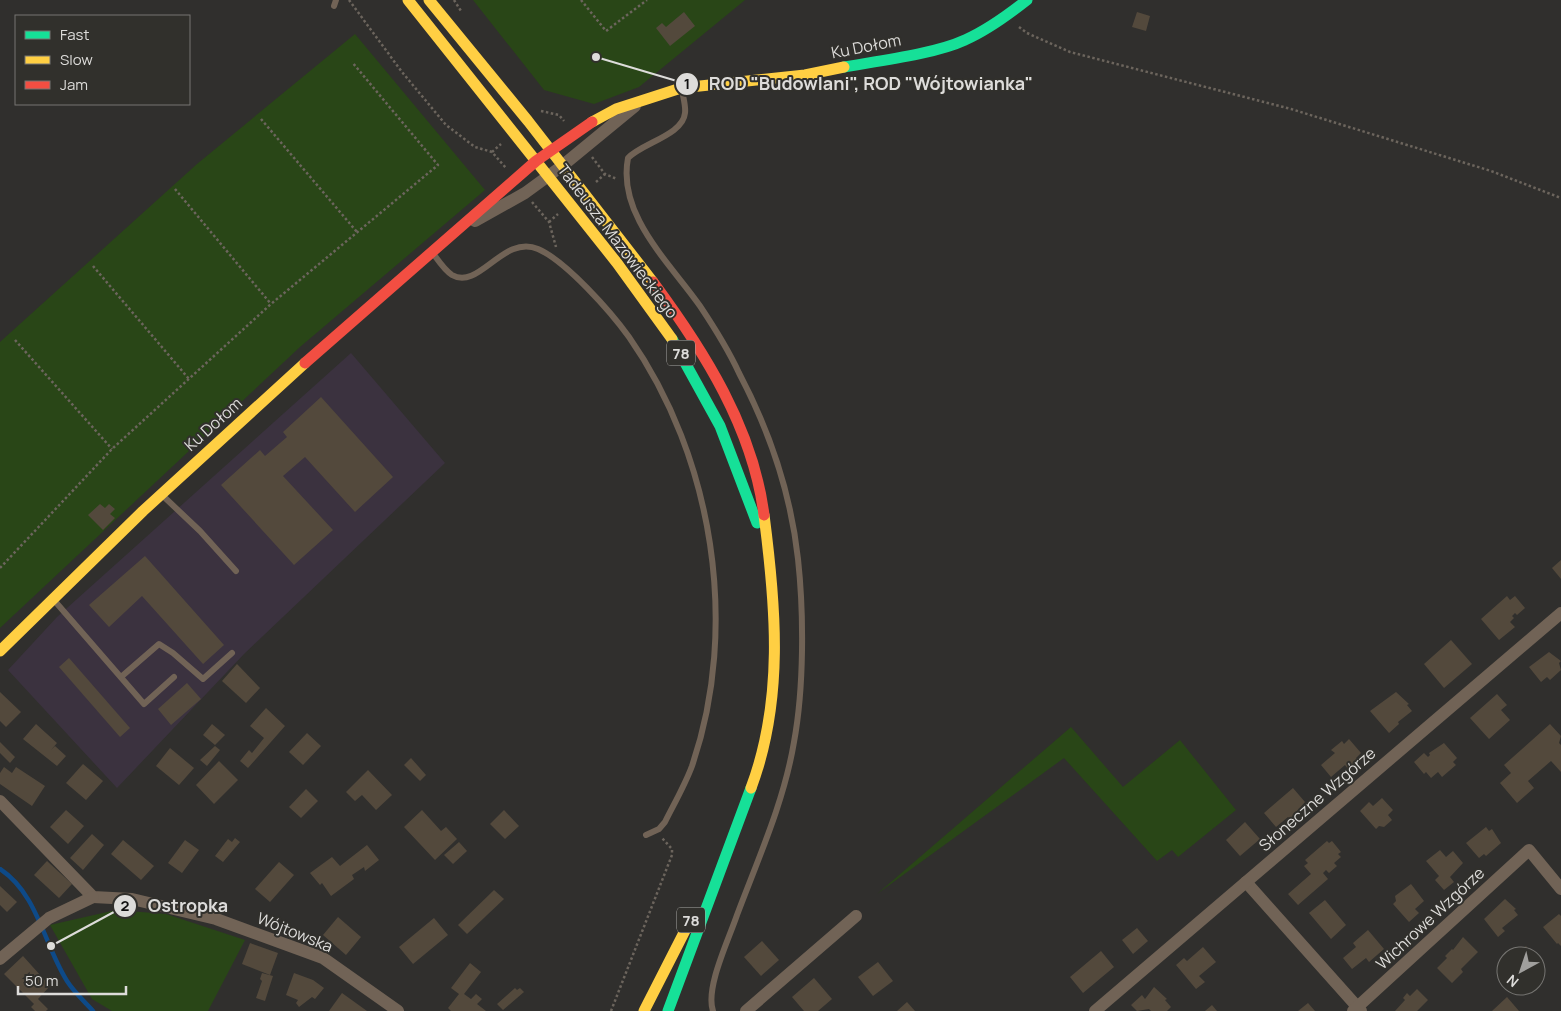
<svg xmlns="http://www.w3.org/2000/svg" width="1561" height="1011" font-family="Manrope,sans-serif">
<rect width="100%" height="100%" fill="#302f2d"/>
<polygon fill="#3b323f" points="351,353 445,463 244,654 117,788 8,670 57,617"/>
<g fill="#294617">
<polygon points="473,0 745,0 639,87 594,104 544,90"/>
<polygon points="355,34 485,190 300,347 0,628 0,342 197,164"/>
<polygon points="1071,727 1123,787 1180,740 1236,810 1178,857 1172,850 1157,861 1064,758 877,894"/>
<polygon points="116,910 166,914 245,940 208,1011 112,1011 92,999 50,925"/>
</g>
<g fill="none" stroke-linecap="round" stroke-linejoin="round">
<path stroke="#0e4a88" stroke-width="4.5" d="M0,869C38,894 44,945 67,981C74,992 84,1001 93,1011"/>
</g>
<g fill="#53493c">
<polygon points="684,12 695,26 670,46 656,28 662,23 666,27"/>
<polygon points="1137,12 1150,16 1146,31 1132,27"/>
<polygon points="321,397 393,477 355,512 305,457 283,476 333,530 294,565 221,485 260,450 265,456 287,437 283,432"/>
<polygon points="100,504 105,508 109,504 115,509 110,514 115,518 103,530 88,515"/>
<polygon points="145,556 224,645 203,664 142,596 109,627 89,605"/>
<polygon points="1561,560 1561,579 1552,568"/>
<polygon points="1507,596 1510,600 1515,596 1525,608 1517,615 1515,613 1512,616 1514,618 1510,622 1515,627 1499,640 1481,619"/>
<polygon points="1451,640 1472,664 1444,688 1424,664"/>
<polygon points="1549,652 1561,661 1559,663 1561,670 1550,680 1547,677 1541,682 1529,667"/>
<polygon points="69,658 130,728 120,737 59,667"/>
<polygon points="237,664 260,688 246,703 222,681"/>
<polygon points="187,683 201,699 171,725 158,709"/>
<polygon points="0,692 21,712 6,727 0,721"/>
<polygon points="1396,692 1409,704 1407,705 1412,711 1398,722 1399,724 1389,733 1370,711"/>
<polygon points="1497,694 1507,705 1501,710 1510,720 1489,739 1470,718"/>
<polygon points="266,708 285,726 248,768 240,761 249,750 252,753 264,738 250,726"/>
<polygon points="36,724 57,743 51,750 55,746 66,756 57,766 23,739"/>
<polygon points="212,724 225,735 215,745 203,735"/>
<polygon points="1550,724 1561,736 1559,743 1561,745 1561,772 1551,761 1528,781 1534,788 1517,803 1500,783 1511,773 1504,765"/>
<polygon points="307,733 321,746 303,765 289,752"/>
<polygon points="1349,739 1361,753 1356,758 1358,760 1348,769 1345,765 1331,777 1321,765 1335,753 1331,750 1342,741 1344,744"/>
<polygon points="0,742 15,757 10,763 0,753"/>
<polygon points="1444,743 1457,758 1453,762 1456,765 1442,777 1438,772 1431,778 1426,772 1424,774 1414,762 1424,753 1428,757 1430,755 1429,753"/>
<polygon points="215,746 220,750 207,766 200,760"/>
<polygon points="170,748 194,768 179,785 156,766"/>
<polygon points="411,758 426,775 420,781 404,765"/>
<polygon points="219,761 238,780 214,804 196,785"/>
<polygon points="83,764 103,781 86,800 66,783"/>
<polygon points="4,767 12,773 16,767 45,786 32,806 0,784 0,773"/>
<polygon points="368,770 392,795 376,810 362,795 355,801 346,792"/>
<polygon points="1293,788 1305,802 1290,819 1288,817 1276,827 1264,813"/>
<polygon points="306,789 318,801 301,818 289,807"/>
<polygon points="1382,798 1393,810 1388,815 1392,820 1384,827 1379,826 1376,829 1360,811 1369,802 1373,806"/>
<polygon points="66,810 84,826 68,844 50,827"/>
<polygon points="422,810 441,831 446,827 457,839 435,860 404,827"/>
<polygon points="504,810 519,826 505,839 490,824"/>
<polygon points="1245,822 1260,839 1240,856 1226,840"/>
<polygon points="1486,827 1489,831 1492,829 1501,843 1486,856 1484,854 1479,858 1466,843"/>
<polygon points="92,834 104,845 83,870 70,858"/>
<polygon points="235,838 240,842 223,862 215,856 228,839 232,842"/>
<polygon points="123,840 154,866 141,880 111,854"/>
<polygon points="185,840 199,850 182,873 168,863"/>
<polygon points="1327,841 1329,843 1332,841 1341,852 1338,854 1341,857 1334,863 1337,866 1329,873 1326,870 1323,873 1328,879 1298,905 1288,894 1311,874 1304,866 1308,863 1305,860"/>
<polygon points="459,842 467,851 453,864 444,855"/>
<polygon points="367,845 379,860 365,871 364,867 352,875 354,879 331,896 322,883 320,885 310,873 332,857 340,866"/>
<polygon points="1440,850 1446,857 1453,851 1463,863 1450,877 1454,882 1444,890 1435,880 1439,876 1426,861"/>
<polygon points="47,861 72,884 59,898 34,875"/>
<polygon points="279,862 294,875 270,902 255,889"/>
<polygon points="1411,884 1424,901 1415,909 1419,913 1409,922 1393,904 1396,901 1395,896"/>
<polygon points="0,886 17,902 7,912 0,905"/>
<polygon points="494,890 504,899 467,934 458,925"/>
<polygon points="1505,899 1516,909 1514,910 1518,915 1502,928 1505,931 1498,937 1484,919"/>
<polygon points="1325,900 1346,925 1331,939 1309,913"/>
<polygon points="1559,914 1561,916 1561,946 1558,943 1557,944 1543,927"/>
<polygon points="338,917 361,937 346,955 323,935"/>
<polygon points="434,918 448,935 413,964 399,947"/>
<polygon points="1137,928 1148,941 1133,954 1122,940"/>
<polygon points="1368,930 1384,949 1369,962 1366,958 1352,969 1343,958 1356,947 1353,943"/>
<polygon points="1463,937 1478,952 1461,969 1463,972 1452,983 1437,968 1447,958 1445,956 1452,949 1453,950"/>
<polygon points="762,941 779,960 761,976 744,957"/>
<polygon points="250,943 278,953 270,975 242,964"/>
<polygon points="1526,946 1534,956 1514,956"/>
<polygon points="1203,947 1216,962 1199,976 1205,982 1196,989 1176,965 1184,958 1187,961"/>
<polygon points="1101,951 1114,967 1083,993 1070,977"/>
<polygon points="23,956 50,986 38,999 48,1009 46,1011 35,1011 31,1007 34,1004 4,974"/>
<polygon points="878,962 893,981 873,996 858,977"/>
<polygon points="470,963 481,972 464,994 471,999 476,994 482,999 477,1004 486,1011 451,1011 448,1008 459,994 451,988"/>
<polygon points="262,973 273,976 265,1001 256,998 262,981 260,979"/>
<polygon points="294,973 313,980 324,988 315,999 312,997 299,1007 296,1003 298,1000 286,995"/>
<polygon points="814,978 832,999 818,1011 804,1011 792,997"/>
<polygon points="1154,987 1167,999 1165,1000 1171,1007 1167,1011 1151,1011 1149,1009 1137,1011 1131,1005 1142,995 1145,999"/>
<polygon points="515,988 517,990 520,988 524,992 503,1010 497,1004"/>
<polygon points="1417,989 1428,1000 1417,1011 1395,1011 1405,1000 1403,998 1407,993 1410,996"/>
<polygon points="342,993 367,1011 329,1011"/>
<polygon points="1507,997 1519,1011 1492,1011"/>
<polygon points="907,1002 915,1011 897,1011"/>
<polygon points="1308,1003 1315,1011 1298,1011"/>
<polygon points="1212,1005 1217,1011 1205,1011"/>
</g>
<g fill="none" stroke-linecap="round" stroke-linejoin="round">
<g stroke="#6c655d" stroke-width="2.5" stroke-dasharray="2.5 2.5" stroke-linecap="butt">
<polyline points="349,0 402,72 446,125 475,147 492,152 506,168"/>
<polyline points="454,0 461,11"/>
<polyline points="581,0 606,31 647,0"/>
<polyline points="1019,27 1027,33 1070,52 1291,109 1491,171 1561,198"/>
<polyline points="541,111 559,115 564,121"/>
<polyline points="261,119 357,232"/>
<polyline points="492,152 501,144"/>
<polyline points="592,157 605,174 617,179"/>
<polyline points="596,182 605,174"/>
<polyline points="175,189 271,304"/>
<polyline points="532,202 549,222 556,247"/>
<polyline points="549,222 558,214"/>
<polyline points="93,266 189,379"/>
<polyline points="15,340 112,449"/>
<polyline points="0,568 112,449 271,304 438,165 352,62"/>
<polyline points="611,1011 672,855 672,849 662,838"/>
</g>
<g stroke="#716356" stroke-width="6">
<polyline points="334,6 336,0"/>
<path d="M682,90C683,97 686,106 685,113C683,135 642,143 628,158C617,215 670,263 700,306C714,327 728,349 739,373C769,430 791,495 798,559C804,614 804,688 794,742C784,802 758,859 737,915C729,939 705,988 713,1011"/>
<path d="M432,252C438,260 444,270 452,275C479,291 503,234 538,249C566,261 611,312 629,337C713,457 740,626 692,766C685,785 674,804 665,822L659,829L646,835"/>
<polyline points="162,495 200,531 236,571"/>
<polyline points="53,599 144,704 174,677"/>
<polyline points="121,677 159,644 173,653 203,679 232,653"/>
</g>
<g stroke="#716356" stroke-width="12">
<polyline points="475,221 525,193 562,166 635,106"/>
<polyline points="0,801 93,897 132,899 216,919 323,958 398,1011"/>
<polyline points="1246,882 1361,1011"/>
<polyline points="0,959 49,918 93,897"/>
<polyline points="746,1011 856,916"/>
<polyline points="1095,1011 1561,613"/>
<polyline points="1353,1011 1529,850 1561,889"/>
</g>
<g stroke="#16e098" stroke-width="11">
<path d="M844,67C878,61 935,54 965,40C988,30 1008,15 1027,0"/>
<polyline points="672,339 720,426 757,523"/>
<polyline points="668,1011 751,788"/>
</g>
<g stroke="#ffcf43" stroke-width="11">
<polyline points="408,0 617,263 672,339"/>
<polyline points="429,0 528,121 653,282"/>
<polyline points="592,122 616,109 681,88 805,75 844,67"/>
<polyline points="0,651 143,511 305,363"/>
<path d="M751,788C784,700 776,607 764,515"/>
<polyline points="644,1011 694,913"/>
</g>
<g stroke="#f24e42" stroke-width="11">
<path d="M653,282C704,351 753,428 764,515"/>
<polyline points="305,363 536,161 592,122"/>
</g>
</g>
<g text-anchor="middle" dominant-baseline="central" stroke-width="4" stroke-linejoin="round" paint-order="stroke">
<g fill="#31302c" stroke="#a9a8a6" stroke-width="1">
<rect x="667" y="340.5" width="28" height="25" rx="4"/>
<rect x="677" y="907.5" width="28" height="25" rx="4"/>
</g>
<g font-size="15" font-weight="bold" fill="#dddcda">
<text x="681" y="353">78</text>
<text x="691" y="920">78</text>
</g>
<g font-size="16" fill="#dddcda" stroke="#31302c">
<text transform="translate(866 46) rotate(-11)">Ku Dołom</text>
<text transform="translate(618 241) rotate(53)">Tadeusza Mazowieckiego</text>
<text transform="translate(213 424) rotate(-42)">Ku Dołom</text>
<text transform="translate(1317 799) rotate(-41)">Słoneczne Wzgórze</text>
<text transform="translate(1430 918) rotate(-43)">Wichrowe Wzgórze</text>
<text transform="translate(295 932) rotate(22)">Wójtowska</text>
</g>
</g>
<path fill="none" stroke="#dddcda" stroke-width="2" d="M596 57L687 84M51 946L125 906"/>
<g fill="#dddcda" stroke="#31302c" stroke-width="2">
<circle cx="596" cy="57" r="5"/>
<circle cx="51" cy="946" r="5"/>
<circle cx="687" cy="84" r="12"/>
<circle cx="125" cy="906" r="12"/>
</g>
<g font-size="15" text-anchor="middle" font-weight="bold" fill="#111">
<text x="687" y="89">1</text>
<text x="125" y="911">2</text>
</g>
<g font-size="18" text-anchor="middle" font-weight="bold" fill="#dddcda" stroke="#31302c" stroke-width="4" stroke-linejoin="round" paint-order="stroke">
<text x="871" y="90">ROD "Budowlani", ROD "Wójtowianka"</text>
<text x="188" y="912">Ostropka</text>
</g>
<rect x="15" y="15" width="175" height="90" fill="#31302c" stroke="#767572"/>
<rect x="25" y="31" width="25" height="8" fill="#16e098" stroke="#767572"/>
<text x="60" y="40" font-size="15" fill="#dddcda">Fast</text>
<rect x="25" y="56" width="25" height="8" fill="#ffcf43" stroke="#767572"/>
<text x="60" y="65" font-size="15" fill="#dddcda">Slow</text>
<rect x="25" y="81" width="25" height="8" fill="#f24e42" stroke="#767572"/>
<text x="60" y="90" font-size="15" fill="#dddcda">Jam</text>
<g transform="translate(1521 971) rotate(220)"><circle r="24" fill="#31302c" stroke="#767572"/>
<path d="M0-4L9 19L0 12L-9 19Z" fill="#a09f9d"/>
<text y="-8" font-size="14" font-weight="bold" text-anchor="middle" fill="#dddcda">N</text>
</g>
<path d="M18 986v8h108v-8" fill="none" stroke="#dddcda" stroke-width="2.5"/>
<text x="25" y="986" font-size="15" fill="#dddcda" stroke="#31302c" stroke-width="4" paint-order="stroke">50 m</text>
</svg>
